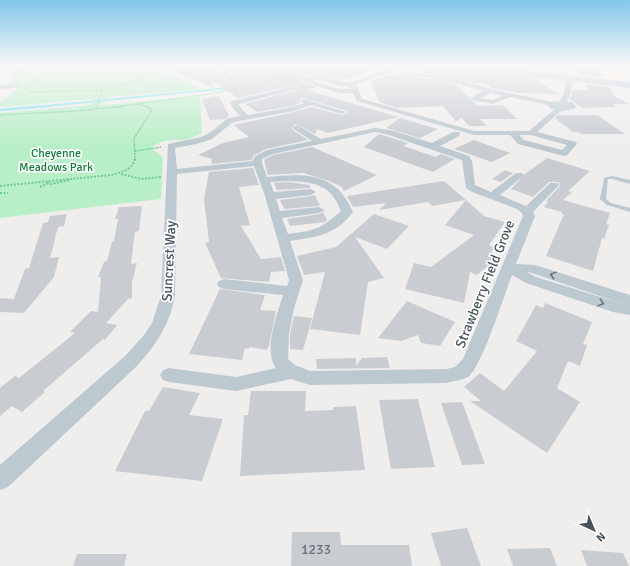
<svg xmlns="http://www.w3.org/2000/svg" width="630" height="566" font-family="Signika,sans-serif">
<rect width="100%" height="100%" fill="#f0eded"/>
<polygon fill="#fcf2e4" points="487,65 615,65 628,81 624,82 565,76"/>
<path fill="#b9efc8" d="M0,65H149L201,89L108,97L105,105L200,96L202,133C196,136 189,139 183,140C172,140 162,139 152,147L153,150L163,157L161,199L0,218V113L91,105L92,99L0,107V103L18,88L9,84L13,77C10,71 6,69 0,67Z"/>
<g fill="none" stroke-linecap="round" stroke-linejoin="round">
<polyline stroke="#85e4ed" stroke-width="2" points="36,107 229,88"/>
<polyline stroke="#85e4ed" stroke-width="2.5" points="0,110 47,106"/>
</g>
<g fill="#c9cdd2">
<polygon points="159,65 191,65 227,80 232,77 230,75 265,65 382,65 382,68 341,80 313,75 306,76 300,82 316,87 307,90 398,117 328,133 317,129 315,134 296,124 292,127 293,130 308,140 266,149 254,155 252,160 211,164 212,159 198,155 223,143 249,137 234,125 294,112 311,107 342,115 347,113 347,111 304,98 299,100 300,103 293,106 257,112 245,104 297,90 299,88 295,85 238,98 210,79 215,88"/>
<polygon points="206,65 245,65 220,70"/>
<polygon points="463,65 472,65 477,68 535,79 558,94 519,93 492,88 486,83 475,83 420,72 419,70 428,70 426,67 463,67"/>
<polygon points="502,65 547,65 537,70"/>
<polygon points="575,65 594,65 603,77 580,75"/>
<polygon points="409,75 456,85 478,106 503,105 517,119 480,119 487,126 469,126 462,118 456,121 443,106 398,108 379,102 371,81 385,76"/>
<polygon points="585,85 609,87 614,94 611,94 629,104 612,104 616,107 582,108 570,99 573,90 588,90"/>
<polygon points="219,96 229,116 225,119 210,120 202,99"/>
<polygon points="558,115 597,115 625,134 581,134 578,132 573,132 555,118"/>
<polygon points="400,118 438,129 420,138 386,128"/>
<polygon points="379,134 408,143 403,146 436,157 441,154 455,159 433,172 364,147"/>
<polygon points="474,140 482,143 510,153 492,162 454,149"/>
<polygon points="312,147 377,175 344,191 342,187 329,181 303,173 268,175 264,160 273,155"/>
<polygon points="547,158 590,171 568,191 572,192 563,200 610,213 606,224 609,225 604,239 602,238 593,271 546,256 564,214 562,214 562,212 544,207 548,202 546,201 560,186 559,182 549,182 533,197 511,189 525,174"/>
<polygon points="253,168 259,185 239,187 250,225 241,226 261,259 281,257 285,271 271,272 269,282 221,278 205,243 209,242 204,199 209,172"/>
<polygon points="505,170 513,173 501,182 492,179"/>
<polygon points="444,181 466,200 432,206 428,202 379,210 386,203 353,207 347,196"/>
<polygon points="289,182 309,185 311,188 277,190 274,183"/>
<polygon points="315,195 320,206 284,209 280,200 311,196"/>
<polygon points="466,200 484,216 505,222 489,245 495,248 491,252 500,256 477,275 470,272 464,303 405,289 414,263 431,267 474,235 445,225"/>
<polygon points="142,206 139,231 135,232 131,264 137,263 132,282 132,298 128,299 106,323 117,325 105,340 103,339 43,391 45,392 22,412 12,406 0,416 0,388 15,376 19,378 75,333 70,332 91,311 98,312 101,277 98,277 104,262 107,261 112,242 114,241 118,219 115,219 119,207"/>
<polygon points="323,212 327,220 325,222 290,226 287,219 319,214"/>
<polygon points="67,214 64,226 58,227 50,258 59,257 54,277 24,313 0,312 0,298 14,299 25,269 29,268 43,223 48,222 50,216"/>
<polygon points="374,214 409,226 387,249 355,237 384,278 368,282 360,335 310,329 325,272 304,275 297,256 336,247"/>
<polygon points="220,289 265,295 260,310 276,311 269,346 267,350 249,347 249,349 245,348 242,360 189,354"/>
<polygon points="407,301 455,322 440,346 421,343 418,335 401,341 378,338"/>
<polygon points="545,303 592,322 583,344 587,345 580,366 568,361 557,388 580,402 547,453 470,401 481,401 464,387 480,373 504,391 537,351 516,341 536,305 543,308"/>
<polygon points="294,316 312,318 303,350 290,349 290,334"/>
<polygon points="387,357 390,368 317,369 316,359 356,358 356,366 362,358"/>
<polygon points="163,387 200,393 189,415 223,419 202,481 115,471 145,411 149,411"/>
<polygon points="251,391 306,391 305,411 333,410 333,407 356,406 365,470 240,476 244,415 248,415"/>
<polygon points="418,399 435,467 391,469 379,400"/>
<polygon points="462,402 485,464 462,465 441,403"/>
<polygon points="467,528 481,566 441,566 431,533"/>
<polygon points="292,532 340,532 341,545 409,545 412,566 291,566"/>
<polygon points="550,548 557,566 513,566 507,549"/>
<polygon points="581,550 623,553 629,566 587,566"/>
<polygon points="77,554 127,554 124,566 73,566"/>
</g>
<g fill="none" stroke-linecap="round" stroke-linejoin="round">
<g stroke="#70ce95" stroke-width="1" stroke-dasharray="1.5 1" stroke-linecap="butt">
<polyline points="4,65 18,69 33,77 32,83 27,88 27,90 32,92 102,90 97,107"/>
<polyline points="318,68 329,65"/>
<polyline points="102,90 135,82 144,77 143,68 136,65"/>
<polyline points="136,104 216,93 298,74"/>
<path d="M115,107C125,106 138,102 147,107"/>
</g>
<g stroke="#70ce95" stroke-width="1.5" stroke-dasharray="1.5 1" stroke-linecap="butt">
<polyline points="97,108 98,106"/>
<polyline points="0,115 76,111 125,106"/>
<polyline points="135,151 162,147"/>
<polyline points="135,160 134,138 151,112 151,109 145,106"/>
</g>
<g stroke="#70ce95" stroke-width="2" stroke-dasharray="2 1.5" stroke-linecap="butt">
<polyline points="121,174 141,179 161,177"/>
<polyline points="47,182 51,184 69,180"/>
<path d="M0,186L111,175C121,173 133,169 135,159"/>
<polyline points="40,187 49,183"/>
<polyline points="0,193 8,193"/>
</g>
<g fill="#bdc9d0" fill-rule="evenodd">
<polygon points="549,65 552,65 544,73 544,77 542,77 542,73"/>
<polygon points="560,65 562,65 567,75 565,75"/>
<polygon points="612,176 630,180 630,184 612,179 608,179 606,199 611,203 630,208 630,212 607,205 600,199 604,178"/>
</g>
<g fill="#bdc9d0" fill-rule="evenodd">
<polygon points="192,65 201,65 220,72 253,65 264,65 226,74 231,77 228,79"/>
<path d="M392,69L395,71L394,72L388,73L356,84L362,99L474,131H529L555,109L549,108L548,105L510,97L493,104L473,100L472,99L474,96L484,91L458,84L406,73V71L459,80L491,89L552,102L560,101L565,91L567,79L572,78L571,91L567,102H572L577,107L573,109L561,111L537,132L576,142L577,144L567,155L564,156L518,144L510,135H474L357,101L353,93H339L301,81C317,69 330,82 346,82C362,82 376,69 392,69ZM318,79L342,86H350L351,89H339L311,81ZM491,93L502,96L492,100L480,98ZM519,135H531L567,145L562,150L524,140Z"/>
<polygon points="20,84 22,85 22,87 0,89 0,85"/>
<path d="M295,86L298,88L297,89L238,104L247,115L293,107L304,103L300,101L304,99L346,112L342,114L311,105L294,111L233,122L212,139L196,144L175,148L177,169L253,161L255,156L267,150L312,141L294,129L293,127L297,125L321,139L375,128L394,131L432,143L453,132H459L460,134L459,136L440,146L469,156L472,161L475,185L491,192L516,173H522L524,175L522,177L500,195L526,206L550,183H558L559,185L533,212L535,216L516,264L535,265L630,295V315L613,312L526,283L512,275C504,295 482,367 468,377C462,380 453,381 447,383L310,385L291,379L236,391L169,382L163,380L160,375L163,370L169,368L236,377L276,368C263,351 277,314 283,295L224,289L219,287L217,284L219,281L224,279L287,286L289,280L265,196L254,166L177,174L175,296C170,324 156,345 137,366L8,487L0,490V465L125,356L144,335L152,323L161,296L168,144L201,137L211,132L228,118L240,116L230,104L232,101ZM375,132L389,135L462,160L466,188L472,192L517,209L522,213L523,216L463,359L455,367L447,369L310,371L295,365L288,359L289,334L294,308L303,280L290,241C316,237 336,235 353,212C336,172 305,173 267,177L262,163V159L273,154ZM289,181C315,182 331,185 341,211C319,230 316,230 288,234L282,218L319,213L325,210L319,207L280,211L276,199L311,195L316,192L311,189L274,192L270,182ZM527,272H529L623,304L536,277Z"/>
</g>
<g fill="#bdcbd5" fill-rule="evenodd">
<polygon points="473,65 492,65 530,71 630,82 630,88 530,77 477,67"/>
<polygon points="623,65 630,65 630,70 627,70"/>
</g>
</g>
<defs><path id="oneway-chevron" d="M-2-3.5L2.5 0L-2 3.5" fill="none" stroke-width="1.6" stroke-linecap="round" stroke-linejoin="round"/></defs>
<g stroke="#69767e">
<use href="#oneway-chevron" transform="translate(553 275) rotate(-162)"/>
<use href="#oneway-chevron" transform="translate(601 303) rotate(18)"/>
</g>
<linearGradient id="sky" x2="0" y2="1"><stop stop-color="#80c7ea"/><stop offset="0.45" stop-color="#f8f7f7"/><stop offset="1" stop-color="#f8f7f7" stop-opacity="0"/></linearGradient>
<rect width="630" height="144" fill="url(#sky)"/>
<g text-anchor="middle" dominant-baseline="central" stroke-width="3.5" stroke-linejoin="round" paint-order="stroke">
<g font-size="12" fill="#147d3c" stroke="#fff">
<text x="56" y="153">Cheyenne<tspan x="56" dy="14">Meadows Park</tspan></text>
</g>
<g font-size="14" fill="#45535b" stroke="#fff">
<text transform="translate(169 261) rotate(-87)">Suncrest Way</text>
<text transform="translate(485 284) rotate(-68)">Strawberry Field Grove</text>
</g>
<g font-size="14" fill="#667279">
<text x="316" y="549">1233</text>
</g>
</g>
<g transform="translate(594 530) rotate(136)" stroke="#ffffff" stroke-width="3" paint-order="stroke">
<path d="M0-3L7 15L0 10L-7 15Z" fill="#45535b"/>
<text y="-6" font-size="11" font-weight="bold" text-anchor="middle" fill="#45535b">N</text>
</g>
</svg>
